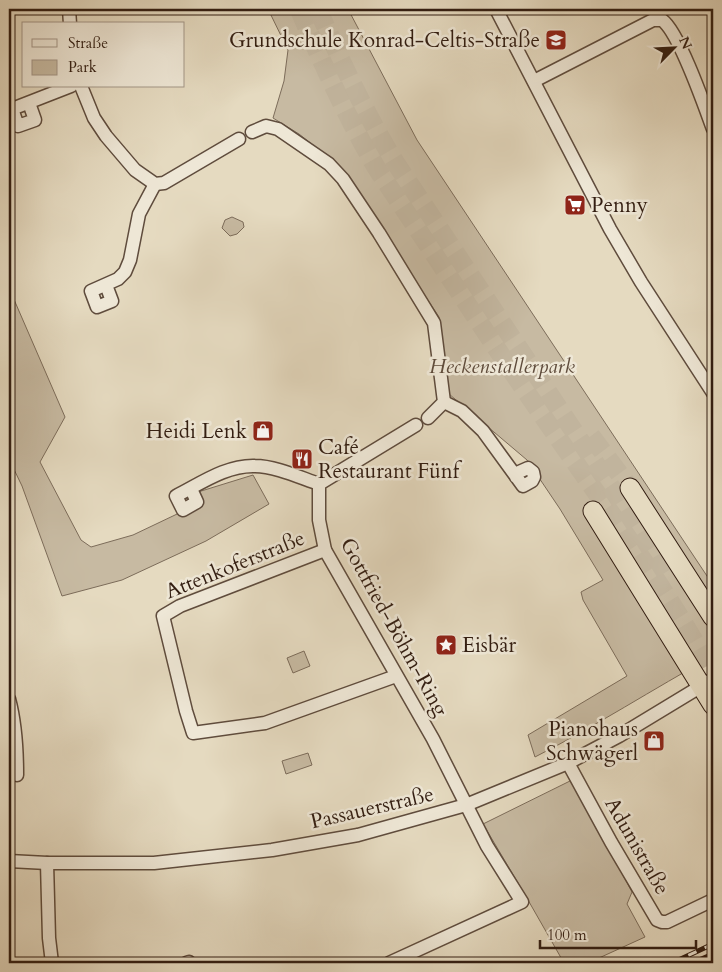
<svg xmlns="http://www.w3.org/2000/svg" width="722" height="972" font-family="Cardo,serif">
<rect width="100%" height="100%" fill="#e5dac0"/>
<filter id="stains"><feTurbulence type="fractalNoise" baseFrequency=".004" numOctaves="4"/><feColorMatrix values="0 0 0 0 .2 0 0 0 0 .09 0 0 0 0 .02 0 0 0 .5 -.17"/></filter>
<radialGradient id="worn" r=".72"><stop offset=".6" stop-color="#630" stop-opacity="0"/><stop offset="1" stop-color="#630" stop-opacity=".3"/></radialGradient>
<g fill="#c7baa2" stroke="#7c6c5a">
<path d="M268,9H348L417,140L713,585V656C653,689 596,726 535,757L528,735L627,676L583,600L581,592L603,580L560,509L527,460L449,394L439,317L394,249L327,156L299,134L273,118L284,81L288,50Z"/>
<polygon points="232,217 243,222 244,227 237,234 230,236 222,228 225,220"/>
<polygon points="9,288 65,417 40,462 81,540 91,547 133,535 196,505 198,492 253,475 269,504 206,541 122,580 62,596 22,486 9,459"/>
<polygon points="304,651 310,666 293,673 287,658"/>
<polygon points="308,753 312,765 286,774 282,761"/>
<polygon points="572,780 632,892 627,904 645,937 588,963 564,963 524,893 483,824"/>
</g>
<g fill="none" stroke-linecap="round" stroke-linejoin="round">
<g stroke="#c1b49d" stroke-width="19" stroke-dasharray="19 9" stroke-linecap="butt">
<path d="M299,9C323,65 348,120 379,172C433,251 485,333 540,412C599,498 663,582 713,674"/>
<path d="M318,9C341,62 365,113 395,162L617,496L669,578"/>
<polyline points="591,436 630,488"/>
</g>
<g stroke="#5f4c3d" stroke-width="15">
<g id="minor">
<polyline points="69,9 70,24"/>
<polyline points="496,9 610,229 641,282 713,393"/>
<path d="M534,81L653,20H662C679,32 705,107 713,129"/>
<polyline points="81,86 94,118 106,136 135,170 155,184 164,183 239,139"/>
<polyline points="29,103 35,120 18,126 12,109 71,86"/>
<polyline points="252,132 266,126 278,129 329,164 343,179 379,233 434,323 444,402 428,418"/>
<polyline points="106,285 112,301 97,307 91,291 118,279 125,272 130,260 139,214 155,184"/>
<polyline points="444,402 462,411 483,431 523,486 532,481 534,477 533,472 528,468 519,472 516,477"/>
<path d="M191,489L197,502L183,510L176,496C200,484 226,465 255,466C275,466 301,478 319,484"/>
<polyline points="325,550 180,606 163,616 186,711 193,733 265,723 396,676"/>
<path d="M9,699C16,725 17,749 17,775"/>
<polyline points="568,763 611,842 657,920 662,922 667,922 713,900"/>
<polyline points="9,861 47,863 154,863 272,850 358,835 466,805 568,763 619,736 713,679"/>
<polyline points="47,863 49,938 52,963"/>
<polyline points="186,963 189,962"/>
<polyline points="389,963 522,902 487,846 433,739 325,550 319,520 319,484 416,425"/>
</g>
</g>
<g stroke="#321d11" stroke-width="21">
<g id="highway">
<polyline points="630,488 713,617"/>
<polyline points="593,511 713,705"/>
</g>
</g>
<use href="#minor" stroke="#eee7d6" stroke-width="12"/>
<use href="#highway" stroke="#e5dac0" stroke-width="19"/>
<g stroke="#321d11" stroke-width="5">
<g id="rail">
<polyline points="672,963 713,944"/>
<polyline points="692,963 713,954"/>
<polyline points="712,963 713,962"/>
</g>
</g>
<use href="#rail" stroke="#eee7d6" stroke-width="3" stroke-dasharray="9" stroke-linecap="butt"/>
</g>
<defs>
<g id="school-square" transform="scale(1.125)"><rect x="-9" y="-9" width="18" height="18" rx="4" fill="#8f2418" stroke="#eee7d6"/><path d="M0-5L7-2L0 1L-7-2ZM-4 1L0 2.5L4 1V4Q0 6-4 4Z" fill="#fff"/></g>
<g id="supermarket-square" transform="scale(1.125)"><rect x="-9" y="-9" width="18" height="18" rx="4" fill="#8f2418" stroke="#eee7d6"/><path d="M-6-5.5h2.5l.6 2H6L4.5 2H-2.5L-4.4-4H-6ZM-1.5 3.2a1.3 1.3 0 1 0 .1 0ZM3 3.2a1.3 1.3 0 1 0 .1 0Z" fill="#fff"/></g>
<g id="shop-square" transform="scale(1.125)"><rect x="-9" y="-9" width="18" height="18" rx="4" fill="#8f2418" stroke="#eee7d6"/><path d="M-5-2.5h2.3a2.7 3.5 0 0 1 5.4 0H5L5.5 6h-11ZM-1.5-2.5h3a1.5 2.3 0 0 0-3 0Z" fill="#fff"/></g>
<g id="restaurant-square" transform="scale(1.125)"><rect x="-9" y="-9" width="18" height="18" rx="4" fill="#8f2418" stroke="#eee7d6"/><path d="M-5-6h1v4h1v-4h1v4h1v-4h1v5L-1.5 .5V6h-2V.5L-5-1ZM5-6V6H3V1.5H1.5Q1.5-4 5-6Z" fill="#fff"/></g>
<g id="sight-square" transform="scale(1.125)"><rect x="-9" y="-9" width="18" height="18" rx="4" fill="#8f2418" stroke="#eee7d6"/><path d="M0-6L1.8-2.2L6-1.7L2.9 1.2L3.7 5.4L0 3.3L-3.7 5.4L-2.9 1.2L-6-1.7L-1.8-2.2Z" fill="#fff"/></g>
</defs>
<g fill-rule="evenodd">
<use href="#school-square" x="556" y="40"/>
<use href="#supermarket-square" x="575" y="205"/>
<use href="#shop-square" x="263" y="431"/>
<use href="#restaurant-square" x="302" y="459"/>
<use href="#sight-square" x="446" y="645"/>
<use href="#shop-square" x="654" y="741"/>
</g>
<g text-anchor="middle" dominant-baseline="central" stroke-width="5" stroke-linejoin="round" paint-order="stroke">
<g font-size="21" fill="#321d11" stroke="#eee7d6" text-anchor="end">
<text x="540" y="40">Grundschule Konrad-Celtis-Straße</text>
<text x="591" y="205" text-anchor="start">Penny</text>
<text x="247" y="431">Heidi Lenk</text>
<text x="318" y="447" text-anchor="start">Café<tspan x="318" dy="24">Restaurant Fünf</tspan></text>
<text x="462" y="645" text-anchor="start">Eisbär</text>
<text x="638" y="729">Pianohaus<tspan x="638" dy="24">Schwägerl</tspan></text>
</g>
<g font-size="21" font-style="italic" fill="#5f4c3c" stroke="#eee7d6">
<text x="502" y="366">Heckenstallerpark</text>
</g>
<g font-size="21" fill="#321d11" stroke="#eee7d6">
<text transform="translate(235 565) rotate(-22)">Attenkoferstraße</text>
<text transform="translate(394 627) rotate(61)">Gottfried-Böhm-Ring</text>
<text transform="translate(372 808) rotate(-13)">Passauerstraße</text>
<text transform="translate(637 846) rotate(60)">Adunistraße</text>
</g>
</g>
<rect width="722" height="972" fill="none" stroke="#e5dac0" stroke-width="30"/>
<rect x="10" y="10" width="702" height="952" fill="none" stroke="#321d11" stroke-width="2.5"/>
<rect x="15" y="15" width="692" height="942" fill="none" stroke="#321d11"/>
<rect x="22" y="22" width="162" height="65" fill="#eee7d6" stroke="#a39687"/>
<rect x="32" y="39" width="25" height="8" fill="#eee7d6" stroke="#a39687"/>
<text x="68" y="48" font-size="15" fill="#321d11">Straße</text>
<rect x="32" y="60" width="25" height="15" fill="#c7baa2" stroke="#a39687"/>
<text x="68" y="72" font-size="15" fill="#321d11">Park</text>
<g transform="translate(674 48) rotate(66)" stroke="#eee7d6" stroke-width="4" paint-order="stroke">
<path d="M0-4L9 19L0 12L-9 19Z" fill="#321d11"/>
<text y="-8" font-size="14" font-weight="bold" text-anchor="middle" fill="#321d11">N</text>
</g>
<path d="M540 940v8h156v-8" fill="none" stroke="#321d11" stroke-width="2.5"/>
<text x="547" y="940" font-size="15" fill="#321d11" stroke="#eee7d6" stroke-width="4" paint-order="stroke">100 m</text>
<rect width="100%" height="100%" filter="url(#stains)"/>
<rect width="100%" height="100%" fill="url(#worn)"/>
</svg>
